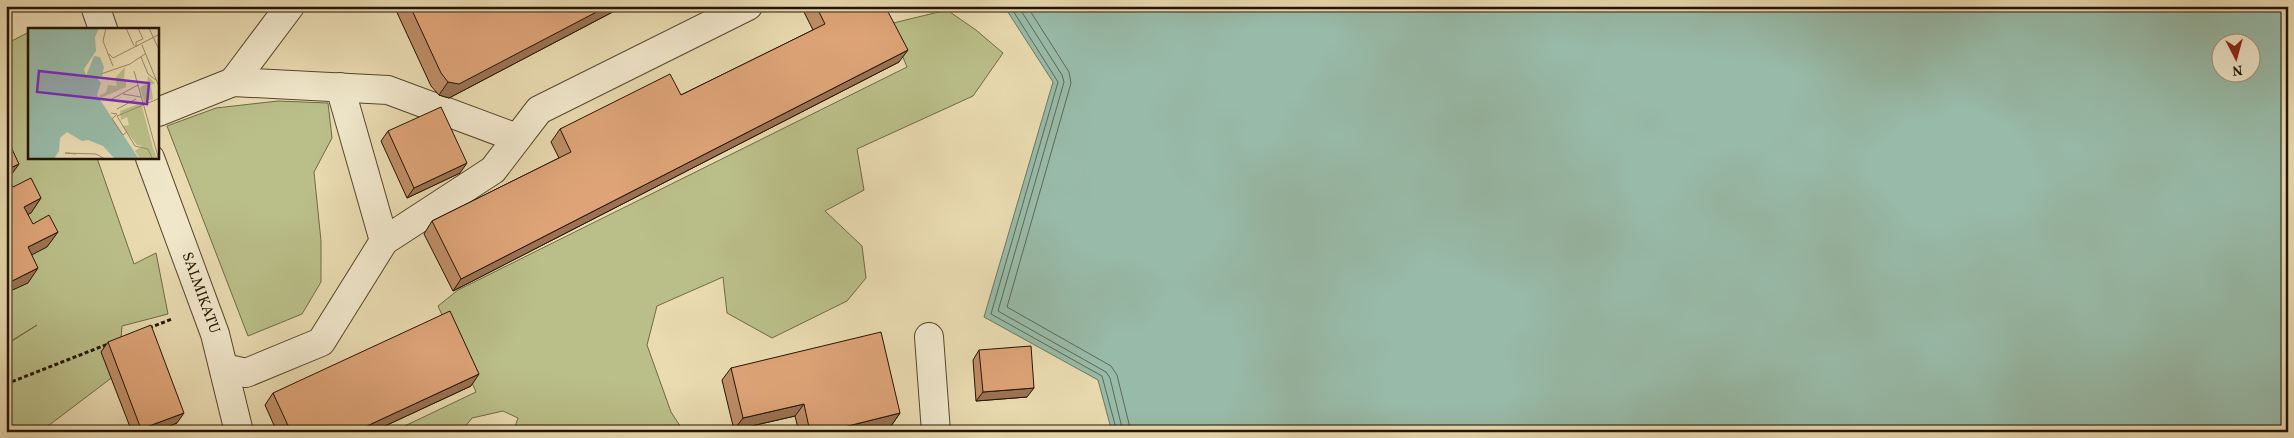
<svg xmlns="http://www.w3.org/2000/svg" width="2294" height="438" font-family="Vollkorn,serif">
<rect width="100%" height="100%" fill="#eadbb1"/>
<filter id="stains"><feTurbulence type="fractalNoise" baseFrequency=".004" numOctaves="4"/><feColorMatrix values="0 0 0 0 .2 0 0 0 0 .09 0 0 0 0 .02 0 0 0 .5 -.17"/></filter>
<radialGradient id="worn" r=".72"><stop offset=".6" stop-color="#630" stop-opacity="0"/><stop offset="1" stop-color="#630" stop-opacity=".3"/></radialGradient>
<g fill="#babf89" stroke="#6f6a44">
<polygon points="947,10 976,30 1003,53 973,96 857,149 864,190 825,211 862,246 866,278 847,301 772,338 727,313 723,277 657,306 647,345 671,412 684,432 513,432 518,418 503,411 472,418 461,432 392,432 476,392 438,306 458,290 907,67 889,24"/>
<polygon points="29,32 29,158 97,158 134,264 156,253 168,314 122,326 118,373 40,432 6,432 6,345 37,325 6,344 6,44"/>
<polygon points="278,101 328,103 332,138 314,172 321,241 321,282 302,314 248,336 167,126 216,108"/>
</g>
<path fill="#98bba9" stroke="#6a7865" fill-rule="evenodd" d="M1004,6H2288V432H1112L1098,380L984,317L1053,82ZM2222,42H2252V72H2222Z"/>
<g fill="none" stroke-linecap="round" stroke-linejoin="round">
<g stroke="#5e6854" stroke-width="1">
<polyline points="1010,6 1058,82 991,314 1102,376 1117,432"/>
<polyline points="1018,6 1062,75 1064,82 998,311 1106,372 1110,378 1123,432"/>
<polyline points="1027,6 1069,72 1071,83 1007,307 1111,366 1117,375 1131,432"/>
</g>
<g stroke="#56462c" stroke-width="30">
<g id="minor">
<polyline points="95,6 103,29"/>
<polyline points="233,82 290,6"/>
<polyline points="340,87 384,241"/>
<polyline points="158,112 233,82 388,90 517,138"/>
<polyline points="150,158 215,334 239,432"/>
<polyline points="929,337 936,432"/>
<polyline points="224,368 246,373 321,342 384,241 493,170 539,110 748,6"/>
</g>
</g>
<g stroke="#241400" stroke-width="3" stroke-dasharray="4 2.5" stroke-linecap="butt">
<polyline points="149,328 172,319"/>
<polyline points="6,384 108,344"/>
</g>
<use href="#minor" stroke="#f1e8cc" stroke-width="28"/>
</g>
<g fill="#bf8d67" stroke="#241400">
<polygon points="394,6 624,6 449,98 439,95 431,86"/>
<polygon points="801,6 885,6 899,62 453,291 424,234 432,221 559,158 551,142 560,129 681,95 813,30"/>
<polygon points="388,131 460,173 407,198 381,141"/>
<polygon points="108,342 177,423 154,432 132,432 101,352"/>
<polygon points="979,350 1027,397 976,401 973,360"/>
<polygon points="731,368 900,413 891,426 866,432 799,432 795,416 734,430 722,380"/>
<polygon points="471,386 372,432 277,432 265,405 273,393"/>
</g>
<g fill="#9b7354" stroke="#241400">
<polygon points="608,6 624,6 449,98 439,95 448,82"/>
<polygon points="908,50 899,62 453,291 461,279"/>
<polygon points="467,163 460,173 407,198 414,188"/>
<polygon points="19,164 9,178 6,180 6,170"/>
<polygon points="41,198 31,213 14,221 24,207"/>
<polygon points="58,232 47,247 18,262 28,247"/>
<polygon points="38,268 28,283 6,293 6,284"/>
<polygon points="479,374 471,386 372,432 354,432"/>
<polygon points="1034,388 1027,397 976,401 983,392"/>
<polygon points="804,404 795,416 734,430 743,418"/>
<polygon points="184,413 177,423 154,432 140,432 141,429"/>
<polygon points="900,413 891,426 866,432 824,432"/>
</g>
<g fill="#dea478" stroke="#241400">
<polygon points="410,6 608,6 459,84 448,82 441,73"/>
<polygon points="816,6 885,6 908,50 461,279 432,221 571,152 560,129 670,74 681,95 825,24"/>
<polygon points="441,107 467,163 414,188 388,131"/>
<polygon points="10,145 19,164 6,170 6,147"/>
<polygon points="6,174 13,187 31,178 41,198 24,207 33,224 49,215 58,232 28,247 38,268 6,284"/>
<polygon points="450,311 479,374 354,432 291,432 273,393"/>
<polygon points="151,325 184,413 141,429 108,342"/>
<polygon points="881,332 900,413 824,432 810,432 804,404 743,418 731,368"/>
<polygon points="1031,346 1034,388 983,392 979,350"/>
</g>
<g text-anchor="middle" dominant-baseline="central" stroke-width="4" stroke-linejoin="round" paint-order="stroke">
<g font-size="15" fill="#241400" stroke="#f1e8cc">
<text transform="translate(200 293) rotate(70)">SALMIKATU</text>
</g>
</g>
<g transform="translate(28 28)">
<rect width="131" height="131" fill="#eadbb1"/>
<path d="M97,39L96,53L106,52L98,54V59L73,70L71,68L78,64L80,57L89,58L87,50ZM120,48L127,55L123,57L125,71L116,74L112,60L119,55ZM113,75L125,120L130,131H112L107,123L114,118L109,117L94,98L101,97L99,89L93,92L92,83Z" fill="#babf89"/>
<path d="M0,0H71L67,9L68,23L56,41L58,48L66,28L72,29L76,39L74,48L68,49L73,55L69,67L111,131H87L75,118L60,112L54,113L39,104L32,110L31,123L26,131H0Z" fill="#98bba9"/>
<path fill="none" stroke="#9b8b6a" stroke-width="1" d="M78,0L75,13L85,38M98,0L106,18M121,0L132,24M114,17L132,61M108,19V14L115,11L110,0M81,26L85,30L132,6M113,29L120,46L128,52M106,43L131,132M73,46L102,36L117,26M95,66L113,69M82,72L110,57M89,81L108,71M83,85L89,86L84,91L95,107L99,104M48,126L37,125L68,126L79,132M125,132L120,121L107,118L89,88L132,70"/>
<path fill="#7b2cbf" fill-opacity="0.15" stroke="#7b2cbf" stroke-width="2.5" d="M11,43L121,55L119,76L9,64Z"/>
<rect width="131" height="131" fill="none" stroke="#241400" stroke-width="2.5"/>
</g>
<rect width="2294" height="438" fill="none" stroke="#eadbb1" stroke-width="25"/>
<rect x="8" y="8" width="2279" height="423" fill="none" stroke="#241400" stroke-width="2.5"/>
<rect x="12" y="12" width="2269" height="413" fill="none" stroke="#241400"/>
<g transform="translate(2236 58) rotate(174)"><circle r="24" fill="#f1e8cc" stroke="#9f937a"/>
<path d="M0-4L9 19L0 12L-9 19Z" fill="#8f2418"/>
<text y="-8" font-size="14" font-weight="bold" text-anchor="middle" fill="#241400">N</text>
</g>
<rect width="100%" height="100%" filter="url(#stains)"/>
<rect width="100%" height="100%" fill="url(#worn)"/>
</svg>
